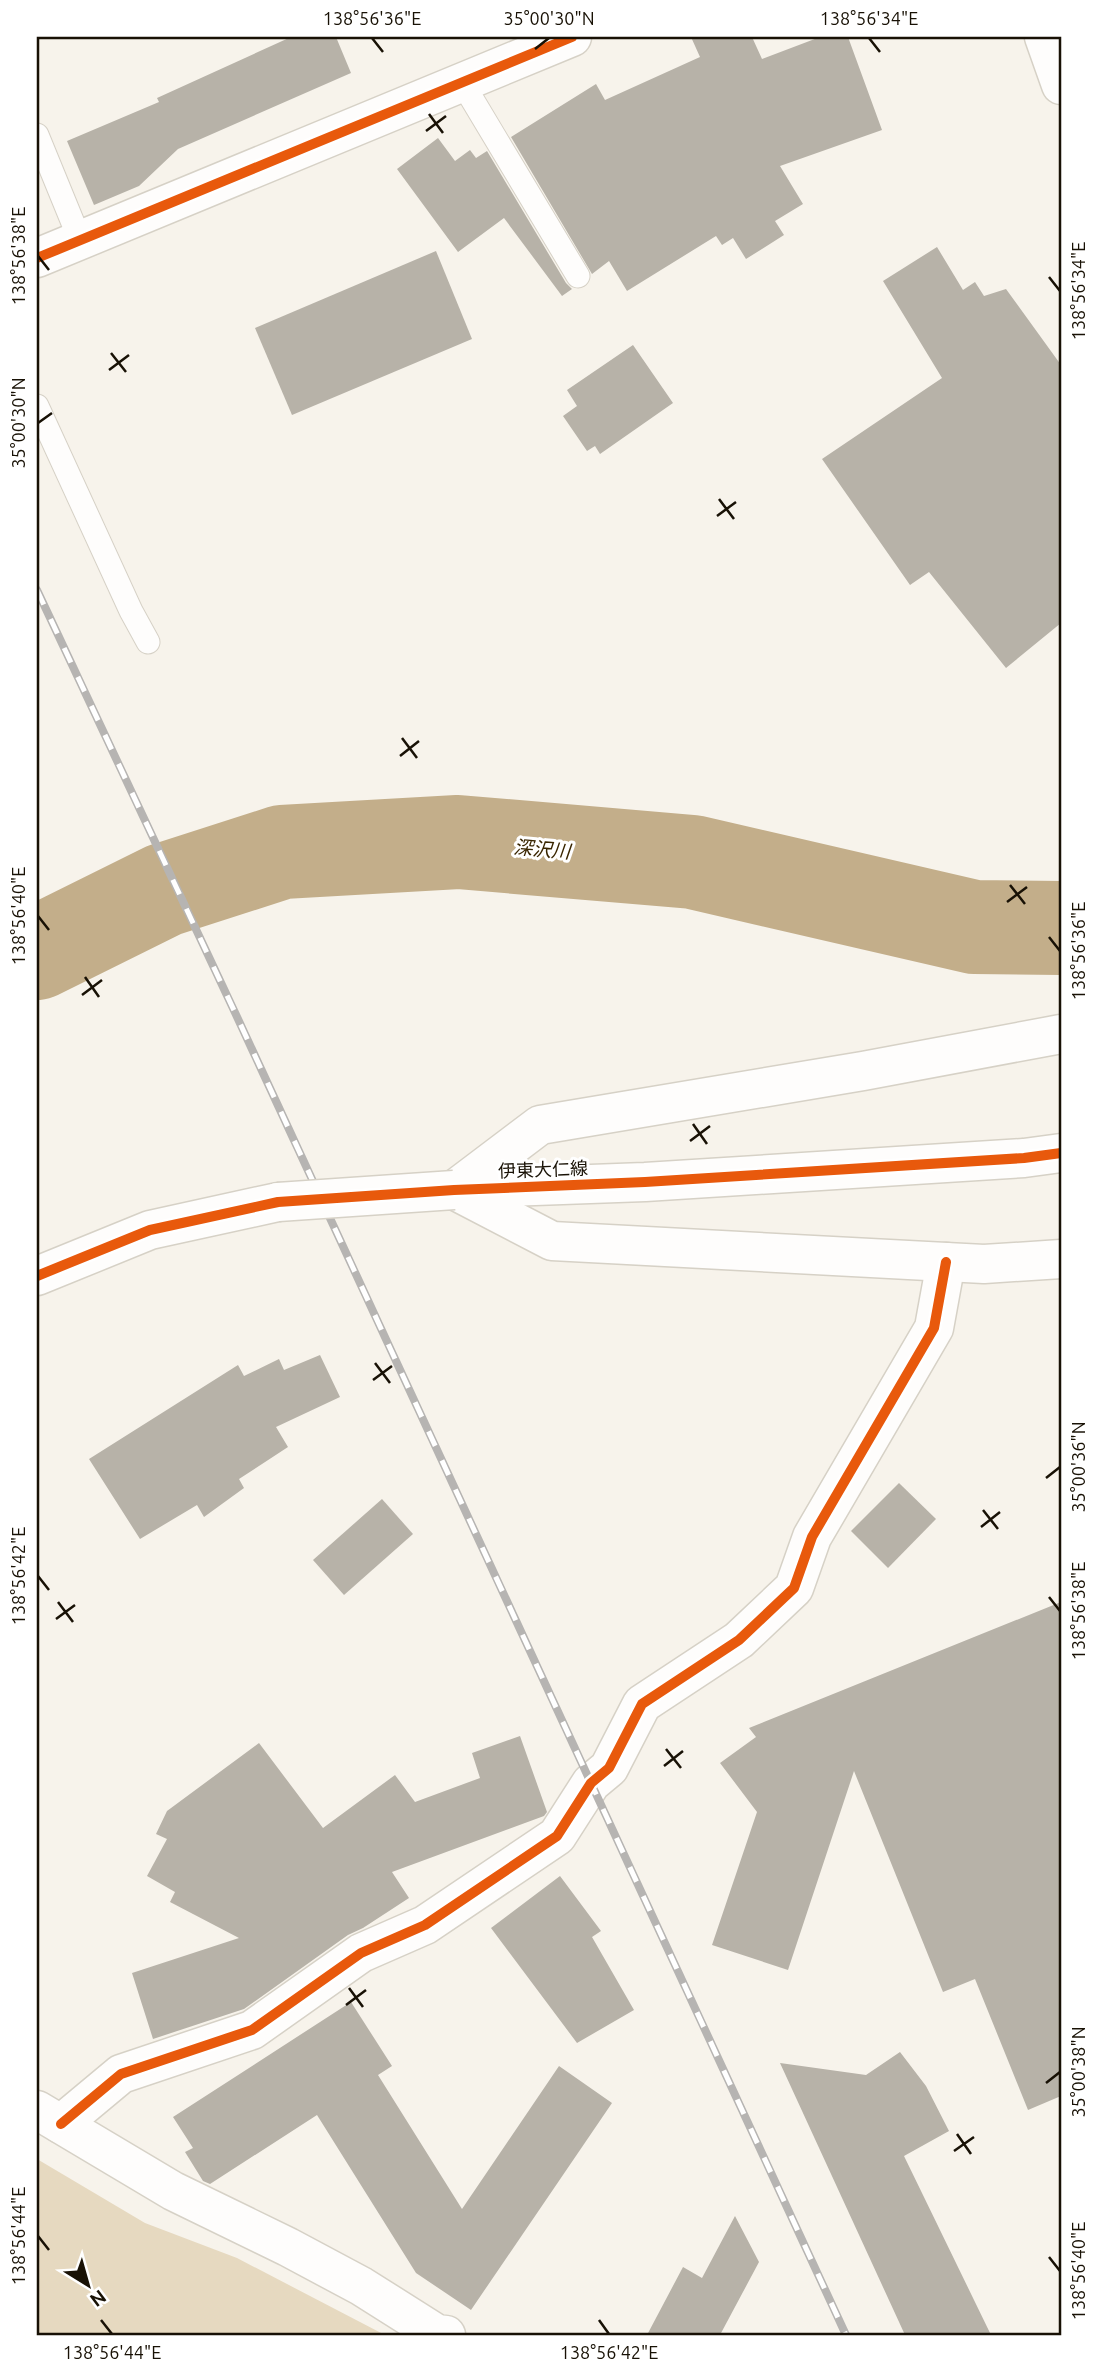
<svg xmlns="http://www.w3.org/2000/svg" width="1098" height="2372" font-family="Ubuntu,'Noto Sans JP',sans-serif">
<rect width="100%" height="100%" fill="#f7f3eb"/>
<polygon fill="#e6d9c0" points="37,2159 145,2223 237,2258 385,2335 37,2335"/>
<g fill="none" stroke-linecap="round" stroke-linejoin="round">
<polyline stroke="#c3ae8a" stroke-width="94" points="37,953 164,890 282,852 458,842 693,862 974,927 1061,928"/>
</g>
<g fill="#b7b2a8">
<polygon points="291,37 336,37 351,73 178,149 139,186 94,205 67,141 159,102 157,98"/>
<polygon points="691,37 752,37 762,59 820,37 848,37 882,130 780,166 803,204 775,221 784,235 746,259 733,238 722,245 716,236 627,291 609,261 592,274 511,137 596,84 605,100 700,57"/>
<polygon points="438,138 455,161 470,150 476,158 487,151 566,283 572,289 562,296 504,218 458,252 397,169"/>
<polygon points="937,247 963,290 975,282 984,296 1006,289 1061,365 1061,623 1006,668 929,572 910,585 822,459 942,378 883,281"/>
<polygon points="436,251 472,339 292,415 255,328"/>
<polygon points="633,345 673,403 600,454 595,446 587,451 563,416 577,406 567,390"/>
<polygon points="320,1355 340,1397 276,1427 288,1447 239,1479 244,1488 204,1517 197,1505 140,1539 89,1459 238,1365 244,1376 279,1359 284,1370"/>
<polygon points="899,1483 936,1519 888,1568 851,1531"/>
<polygon points="382,1499 413,1534 344,1595 313,1560"/>
<polygon points="1061,1602 1061,2096 1028,2110 975,1979 943,1992 854,1771 788,1970 712,1945 757,1812 720,1763 756,1737 749,1728"/>
<polygon points="520,1736 547,1812 544,1816 392,1872 409,1898 363,1928 348,1935 244,2009 153,2039 132,1973 239,1938 170,1902 175,1892 147,1876 167,1839 156,1834 167,1811 259,1743 323,1828 395,1775 415,1802 480,1778 472,1753"/>
<polygon points="560,1876 601,1931 592,1937 634,2010 577,2043 491,1928"/>
<polygon points="351,2002 392,2066 378,2075 462,2209 559,2066 612,2103 471,2310 416,2273 317,2115 210,2184 203,2181 185,2152 193,2148 173,2117"/>
<polygon points="900,2052 926,2086 949,2131 904,2156 991,2335 905,2335 780,2063 866,2075"/>
<polygon points="735,2216 759,2262 720,2335 647,2335 683,2267 702,2278"/>
</g>
<g fill="none" stroke-linecap="round" stroke-linejoin="round">
<g stroke="#d6d1c6" stroke-width="25">
<g id="service">
<polyline points="463,84 578,276"/>
<polyline points="37,135 80,240"/>
<polyline points="37,406 131,611 148,642"/>
</g>
</g>
<g stroke="#d6d1c6" stroke-width="41">
<g id="minor">
<polyline points="37,258 572,37"/>
<polyline points="37,2110 173,2191 288,2247 361,2286 437,2334 446,2335"/>
<polyline points="61,2124 121,2074 252,2030 361,1953 425,1925 557,1836 591,1783 609,1768 642,1704 739,1640 794,1588 812,1537 934,1328 946,1262"/>
</g>
</g>
<g stroke="#d6d1c6" stroke-width="41">
<g id="primary">
<polyline points="456,1189 645,1182 1024,1158 1061,1153"/>
<polyline points="454,1190 540,1125 863,1071 1061,1034"/>
<polyline points="454,1190 552,1241 984,1264 1061,1259"/>
<polyline points="37,1276 150,1230 278,1202"/>
</g>
</g>
<g stroke="#d6d1c6" stroke-width="41">
<polyline id="trunk" points="1044,37 1061,85"/>
</g>
<use href="#service" stroke="#fefdfc" stroke-width="23"/>
<use href="#minor" stroke="#fefdfc" stroke-width="38"/>
<use href="#primary" stroke="#fefdfc" stroke-width="38"/>
<use href="#trunk" stroke="#fefdfc" stroke-width="38"/>
<g stroke="#b6b4b2" stroke-width="8">
<polyline id="rail" points="37,590 238,1019 846,2335"/>
</g>
<use href="#rail" stroke="#fff" stroke-width="5" stroke-dasharray="16" stroke-linecap="butt"/>
<g stroke="#d6d1c6" stroke-width="41" stroke-linecap="butt">
<polyline id="primary-bridge" points="278,1202 454,1190"/>
</g>
<use href="#primary-bridge" stroke="#fefdfc" stroke-width="38"/>
<g stroke="#fff" stroke-width="15">
<g id="cycleway">
<polyline points="37,258 572,37"/>
<polyline points="37,1276 150,1230 278,1202 454,1190 645,1182 1024,1158 1061,1153"/>
<polyline points="61,2124 121,2074 252,2030 361,1953 425,1925 557,1836 591,1783 609,1768 642,1704 739,1640 794,1588 812,1537 934,1328 946,1262"/>
</g>
</g>
<use href="#cycleway" stroke="#e8590c" stroke-width="10"/>
</g>
<path fill="none" stroke="#181105" stroke-width="2.5" d="M372,38L383,52M869,38L880,52M535,49L549,38M429,114L443,133M426,131L446,116M38,256L49,270M1049,277L1060,291M111,353L126,372M109,370L129,355M38,423L52,413M719,499L734,519M717,516L736,502M402,738L417,758M400,756L419,741M1010,885L1025,904M1007,902L1027,887M38,916L49,930M1049,937L1060,951M85,977L99,997M82,995L102,980M693,1124L707,1144M690,1141L710,1126M375,1363L390,1383M373,1380L392,1366M1046,1478L1060,1467M983,1510L998,1529M981,1527L1000,1512M38,1576L49,1590M1049,1597L1060,1611M58,1602L73,1622M56,1619L75,1605M666,1749L681,1768M664,1766L683,1751M349,1988L363,2007M346,2005L366,1990M1046,2083L1060,2072M957,2134L971,2154M954,2151L974,2137M38,2236L49,2250M1049,2257L1060,2271M101,2320L112,2334M599,2320L609,2334"/>
<g text-anchor="middle" dominant-baseline="central" stroke-width="6" stroke-linejoin="round" paint-order="stroke">
<g font-size="18" fill="#181105" stroke="#fff">
<text transform="translate(543 1169) rotate(-2)">伊東大仁線</text>
</g>
<g font-size="19" font-style="italic" fill="#392500" stroke="#fff">
<text transform="translate(542 849) rotate(5)">深沢川</text>
</g>
</g>
<rect width="1098" height="2372" fill="none" stroke="#ffffff" stroke-width="77"/>
<g transform="translate(88 2285) rotate(143)" stroke="#ffffff" stroke-width="5" paint-order="stroke">
<path d="M0-5L12 26L0 18L-12 26Z" fill="#181105"/>
<text y="-10" font-size="19" font-weight="bold" text-anchor="middle" fill="#181105">N</text>
</g>
<rect x="38" y="38" width="1022" height="2296" fill="none" stroke="#181105" stroke-width="2.5"/>
<g font-size="18" text-anchor="middle" fill="#181105">
<text x="372" y="25">138°56'36"E</text>
<text x="549" y="25">35°00'30"N</text>
<text x="869" y="25">138°56'34"E</text>
<text transform="translate(19 256) rotate(-90)" y="6">138°56'38"E</text>
<text transform="translate(1079 291) rotate(-90)" y="6">138°56'34"E</text>
<text transform="translate(19 423) rotate(-90)" y="6">35°00'30"N</text>
<text transform="translate(19 916) rotate(-90)" y="6">138°56'40"E</text>
<text transform="translate(1079 951) rotate(-90)" y="6">138°56'36"E</text>
<text transform="translate(1079 1467) rotate(-90)" y="6">35°00'36"N</text>
<text transform="translate(19 1576) rotate(-90)" y="6">138°56'42"E</text>
<text transform="translate(1079 1611) rotate(-90)" y="6">138°56'38"E</text>
<text transform="translate(1079 2072) rotate(-90)" y="6">35°00'38"N</text>
<text transform="translate(19 2236) rotate(-90)" y="6">138°56'44"E</text>
<text transform="translate(1079 2271) rotate(-90)" y="6">138°56'40"E</text>
<text x="112" y="2359">138°56'44"E</text>
<text x="609" y="2359">138°56'42"E</text>
</g>
</svg>
